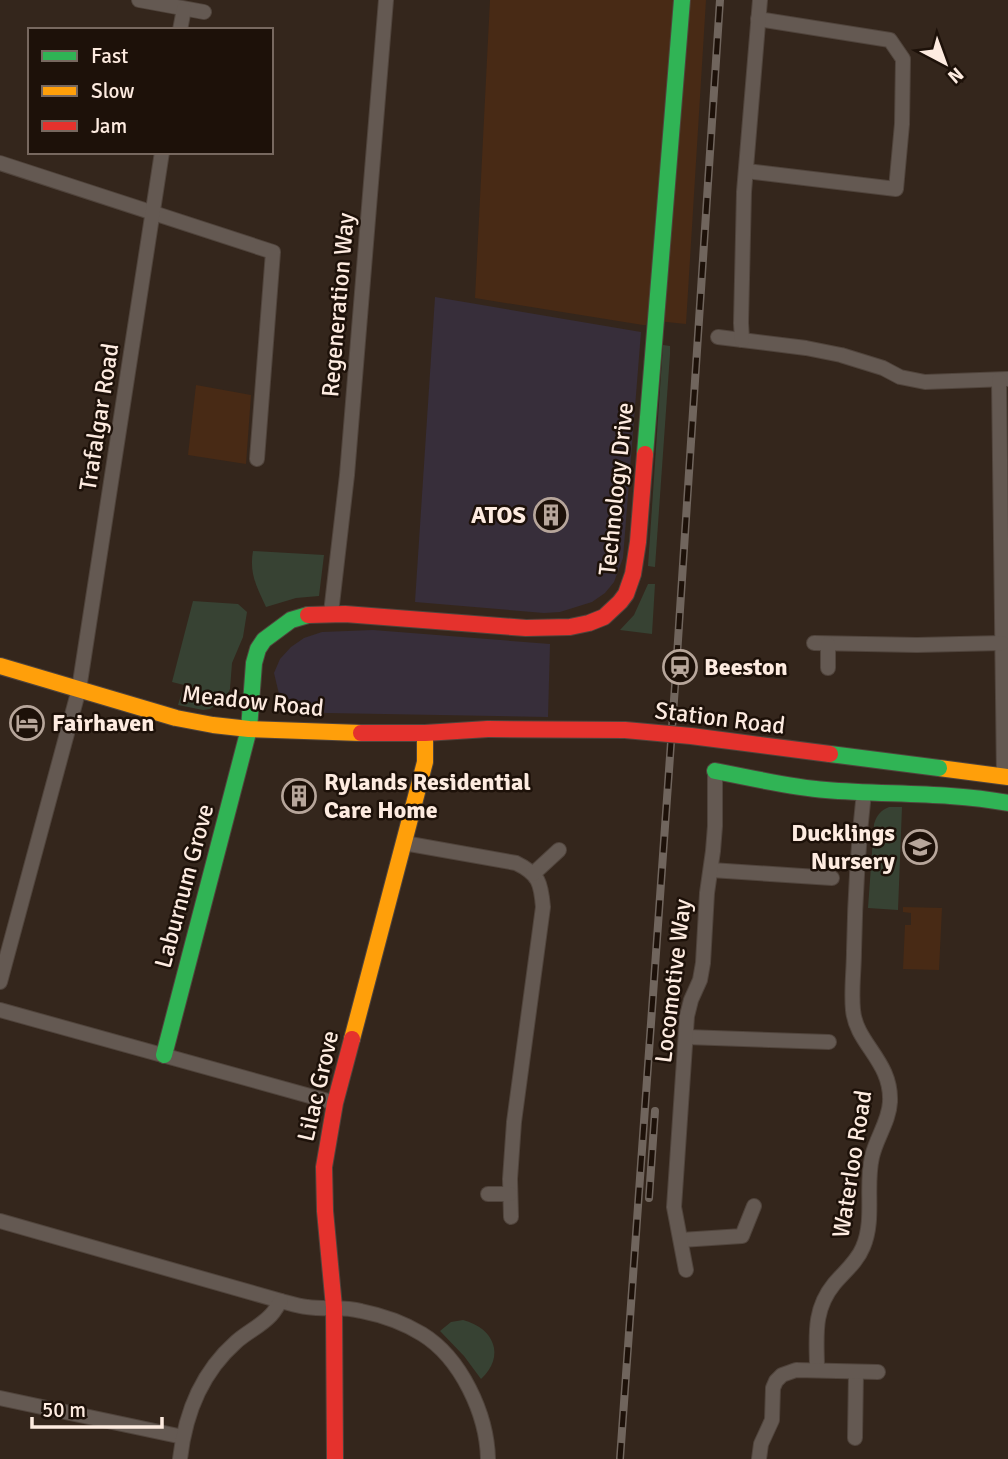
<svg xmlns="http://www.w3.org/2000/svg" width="1008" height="1459" font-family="Signika,sans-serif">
<rect width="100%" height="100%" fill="#34261c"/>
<g fill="#372e3a">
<polygon points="435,297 641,332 623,558 614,582 605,593 592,602 560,612 544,613 415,602"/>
<polygon points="373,630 550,644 548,717 327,713 302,711 295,708 285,702 279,694 274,673 280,659 291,647 304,638 322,632"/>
</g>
<g fill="#482a15">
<polygon points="490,0 706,0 686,324 647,320 646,325 643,325 475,298"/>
<polygon points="196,385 251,395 246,464 188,455"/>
<polygon points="903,907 942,908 939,970 903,969 905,925 911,925 911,913 903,912"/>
</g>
<g fill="#374233">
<polygon points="663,345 670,346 670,354 655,567 648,566"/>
<path d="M253,551L324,555L319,596L296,598L266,607C257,587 249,574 253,551Z"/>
<polygon points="648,584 655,584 652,634 620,630 634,615"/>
<polygon points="193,601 238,604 247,612 243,637 232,663 230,689 225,699 210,709 203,710 178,705 184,685 172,682"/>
<path d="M889,807H902L898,910L868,908L874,824C877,815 880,811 889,807Z"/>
<path d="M463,1320C494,1328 506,1356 481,1379L464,1356L440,1331L451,1322Z"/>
</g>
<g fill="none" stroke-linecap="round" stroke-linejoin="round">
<g stroke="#50443c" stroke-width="16">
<g id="street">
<polyline points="139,0 204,12"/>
<polyline points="180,30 184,9"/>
<polyline points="0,163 273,252 257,459"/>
<polyline points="746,171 896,189 902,124 903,59 890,40 758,19"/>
<polyline points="718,337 806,348 841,355 883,368 900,377 925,382 1007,379"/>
<polyline points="742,340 741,323 744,192 760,0"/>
<polyline points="999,380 1004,777"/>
<polyline points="331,613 347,475 386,0"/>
<polyline points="814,643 917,645 1002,643"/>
<polyline points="828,668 828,644"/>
<path d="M404,843L516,863C539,874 541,883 543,907L514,1122L510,1179L511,1217"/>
<polyline points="711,870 832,878"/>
<polyline points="533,874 559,850"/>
<polyline points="0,982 79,689 162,152"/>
<polyline points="0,1010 335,1103"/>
<polyline points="686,1037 829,1042"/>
<polyline points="488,1194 510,1194"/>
<path d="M0,1221L281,1301C289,1303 298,1306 307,1307C325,1310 343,1306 361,1311C381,1315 404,1323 422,1334C461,1358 487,1414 488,1459"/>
<polyline points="681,1240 742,1236 754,1206"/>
<polyline points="686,1270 674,1207 687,1016 691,1000 700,980 703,963 707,893 713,851 715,826 715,771"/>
<path d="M817,1370C817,1338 812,1311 834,1284C844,1272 857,1262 863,1247C875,1219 865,1187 872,1157C876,1138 889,1122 890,1102C892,1061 856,1044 853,1010C851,991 854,970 854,951C855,898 858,845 864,792"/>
<polyline points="0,1398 183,1437"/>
<polyline points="855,1438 856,1372"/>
<path d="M180,1459C185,1414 201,1373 236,1342C247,1332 261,1326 271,1315C275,1311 277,1306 281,1301"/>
<polyline points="759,1459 761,1444 772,1420 773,1388 776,1381 782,1375 796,1370 878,1372"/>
</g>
</g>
<g stroke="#50443c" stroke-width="18">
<g id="fast">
<polyline points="645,454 682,0"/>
<path d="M715,771C752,778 789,787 826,790C887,795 948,792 1008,803"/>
<polyline points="164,1055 249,729 254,663 258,649 264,640 291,620 308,615"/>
</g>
</g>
<g stroke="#50443c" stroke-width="18">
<g id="slow">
<polyline points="0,666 176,718 213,725 249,729 361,733"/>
<polyline points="939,768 1008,777"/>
<polyline points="352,1039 425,762 425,733"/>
</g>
</g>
<g stroke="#50443c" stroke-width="18">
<g id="jam">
<polyline points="308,615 345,614 526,628 570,627 589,623 604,617 620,602 626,594 633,574 638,542 645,454"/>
<polyline points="361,733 425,733 488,729"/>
<polyline points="335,1459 334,1307 325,1211 324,1167 335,1103 352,1039"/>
</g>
</g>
<use href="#street" stroke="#645952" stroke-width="14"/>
<use href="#fast" stroke="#30b455" stroke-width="16"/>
<use href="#slow" stroke="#ff9f0a" stroke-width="16"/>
<use href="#jam" stroke="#e5322d" stroke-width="16"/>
<g stroke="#70655d" stroke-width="8">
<g id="rail">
<polyline points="649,1198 655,1111"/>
<polyline points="620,1459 675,686 720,0"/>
</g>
</g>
<use href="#rail" stroke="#1d1109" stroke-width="5" stroke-dasharray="16" stroke-linecap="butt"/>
<g stroke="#50443c" stroke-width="18" stroke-linecap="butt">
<polyline id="fast-bridge" points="830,754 939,768"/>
</g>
<g stroke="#50443c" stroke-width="18" stroke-linecap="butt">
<polyline id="jam-bridge" points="488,729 625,730 691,736 830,754"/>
</g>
<use href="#fast-bridge" stroke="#30b455" stroke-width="16"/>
<use href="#jam-bridge" stroke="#e5322d" stroke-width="16"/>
</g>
<defs>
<g id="building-ring" transform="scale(1.75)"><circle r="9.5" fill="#1d1109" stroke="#b7a69b" stroke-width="1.5"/><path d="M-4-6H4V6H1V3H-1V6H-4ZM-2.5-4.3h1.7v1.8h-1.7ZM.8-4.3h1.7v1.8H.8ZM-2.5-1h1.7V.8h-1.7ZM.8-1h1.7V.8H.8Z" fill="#b7a69b"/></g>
<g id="station-ring" transform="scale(1.75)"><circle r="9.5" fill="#1d1109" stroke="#b7a69b" stroke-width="1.5"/><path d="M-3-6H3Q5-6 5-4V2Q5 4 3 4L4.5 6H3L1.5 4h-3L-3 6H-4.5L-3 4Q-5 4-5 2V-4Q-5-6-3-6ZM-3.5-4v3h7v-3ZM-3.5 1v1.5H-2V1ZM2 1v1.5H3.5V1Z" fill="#b7a69b"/></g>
<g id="hotel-ring" transform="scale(1.75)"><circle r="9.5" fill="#1d1109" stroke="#b7a69b" stroke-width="1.5"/><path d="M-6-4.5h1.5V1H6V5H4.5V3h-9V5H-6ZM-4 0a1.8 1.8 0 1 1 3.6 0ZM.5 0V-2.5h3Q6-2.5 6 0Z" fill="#b7a69b"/></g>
<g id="school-ring" transform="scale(1.75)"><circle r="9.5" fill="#1d1109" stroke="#b7a69b" stroke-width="1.5"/><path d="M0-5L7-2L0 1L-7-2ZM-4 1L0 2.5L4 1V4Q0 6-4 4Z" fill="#b7a69b"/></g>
</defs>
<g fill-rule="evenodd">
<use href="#building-ring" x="551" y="515"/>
<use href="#station-ring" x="680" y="667"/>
<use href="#hotel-ring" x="27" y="723"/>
<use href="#building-ring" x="299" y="796"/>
<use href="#school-ring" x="920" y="847"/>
</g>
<g text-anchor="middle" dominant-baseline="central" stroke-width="5" stroke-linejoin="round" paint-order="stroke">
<g font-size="24" fill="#fdebe0" stroke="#1d1109">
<text transform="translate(338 305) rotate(-85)">Regeneration Way</text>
<text transform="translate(99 417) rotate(-81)">Trafalgar Road</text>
<text transform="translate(616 489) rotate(-84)">Technology Drive</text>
<text transform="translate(253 701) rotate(6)">Meadow Road</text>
<text transform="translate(720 718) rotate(7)">Station Road</text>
<text transform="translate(184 886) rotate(-75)">Laburnum Grove</text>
<text transform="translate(673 981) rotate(-83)">Locomotive Way</text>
<text transform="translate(318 1086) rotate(-77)">Lilac Grove</text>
<text transform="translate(852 1164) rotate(-81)">Waterloo Road</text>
</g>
<g font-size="24" font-weight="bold" fill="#fdebe0" stroke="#1d1109" text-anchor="start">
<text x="526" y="515" text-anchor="end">ATOS</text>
<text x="704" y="667">Beeston</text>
<text x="52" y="723">Fairhaven</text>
<text x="324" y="782">Rylands Residential<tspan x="324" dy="28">Care Home</tspan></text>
<text x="895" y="833" text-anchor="end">Ducklings<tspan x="895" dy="28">Nursery</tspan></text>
</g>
</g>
<rect x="28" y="28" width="245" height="126" fill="#1d1109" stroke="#77685f" stroke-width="2"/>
<rect x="42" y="51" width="35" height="10" fill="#30b455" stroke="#77685f" stroke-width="2"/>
<text x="91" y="63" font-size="21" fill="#fdebe0">Fast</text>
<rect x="42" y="86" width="35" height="10" fill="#ff9f0a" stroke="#77685f" stroke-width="2"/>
<text x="91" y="98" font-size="21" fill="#fdebe0">Slow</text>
<rect x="42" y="121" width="35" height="10" fill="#e5322d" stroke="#77685f" stroke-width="2"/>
<text x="91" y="133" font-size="21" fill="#fdebe0">Jam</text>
<g transform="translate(945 63) rotate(139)" stroke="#1d1109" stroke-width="5" paint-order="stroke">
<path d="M0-5L12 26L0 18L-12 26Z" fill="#fdebe0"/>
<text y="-10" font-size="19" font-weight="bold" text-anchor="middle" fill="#fdebe0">N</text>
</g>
<path d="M32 1417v10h130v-10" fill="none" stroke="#fdebe0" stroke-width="3.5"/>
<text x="42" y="1417" font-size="21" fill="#fdebe0" stroke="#1d1109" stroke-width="5" paint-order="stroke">50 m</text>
</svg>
